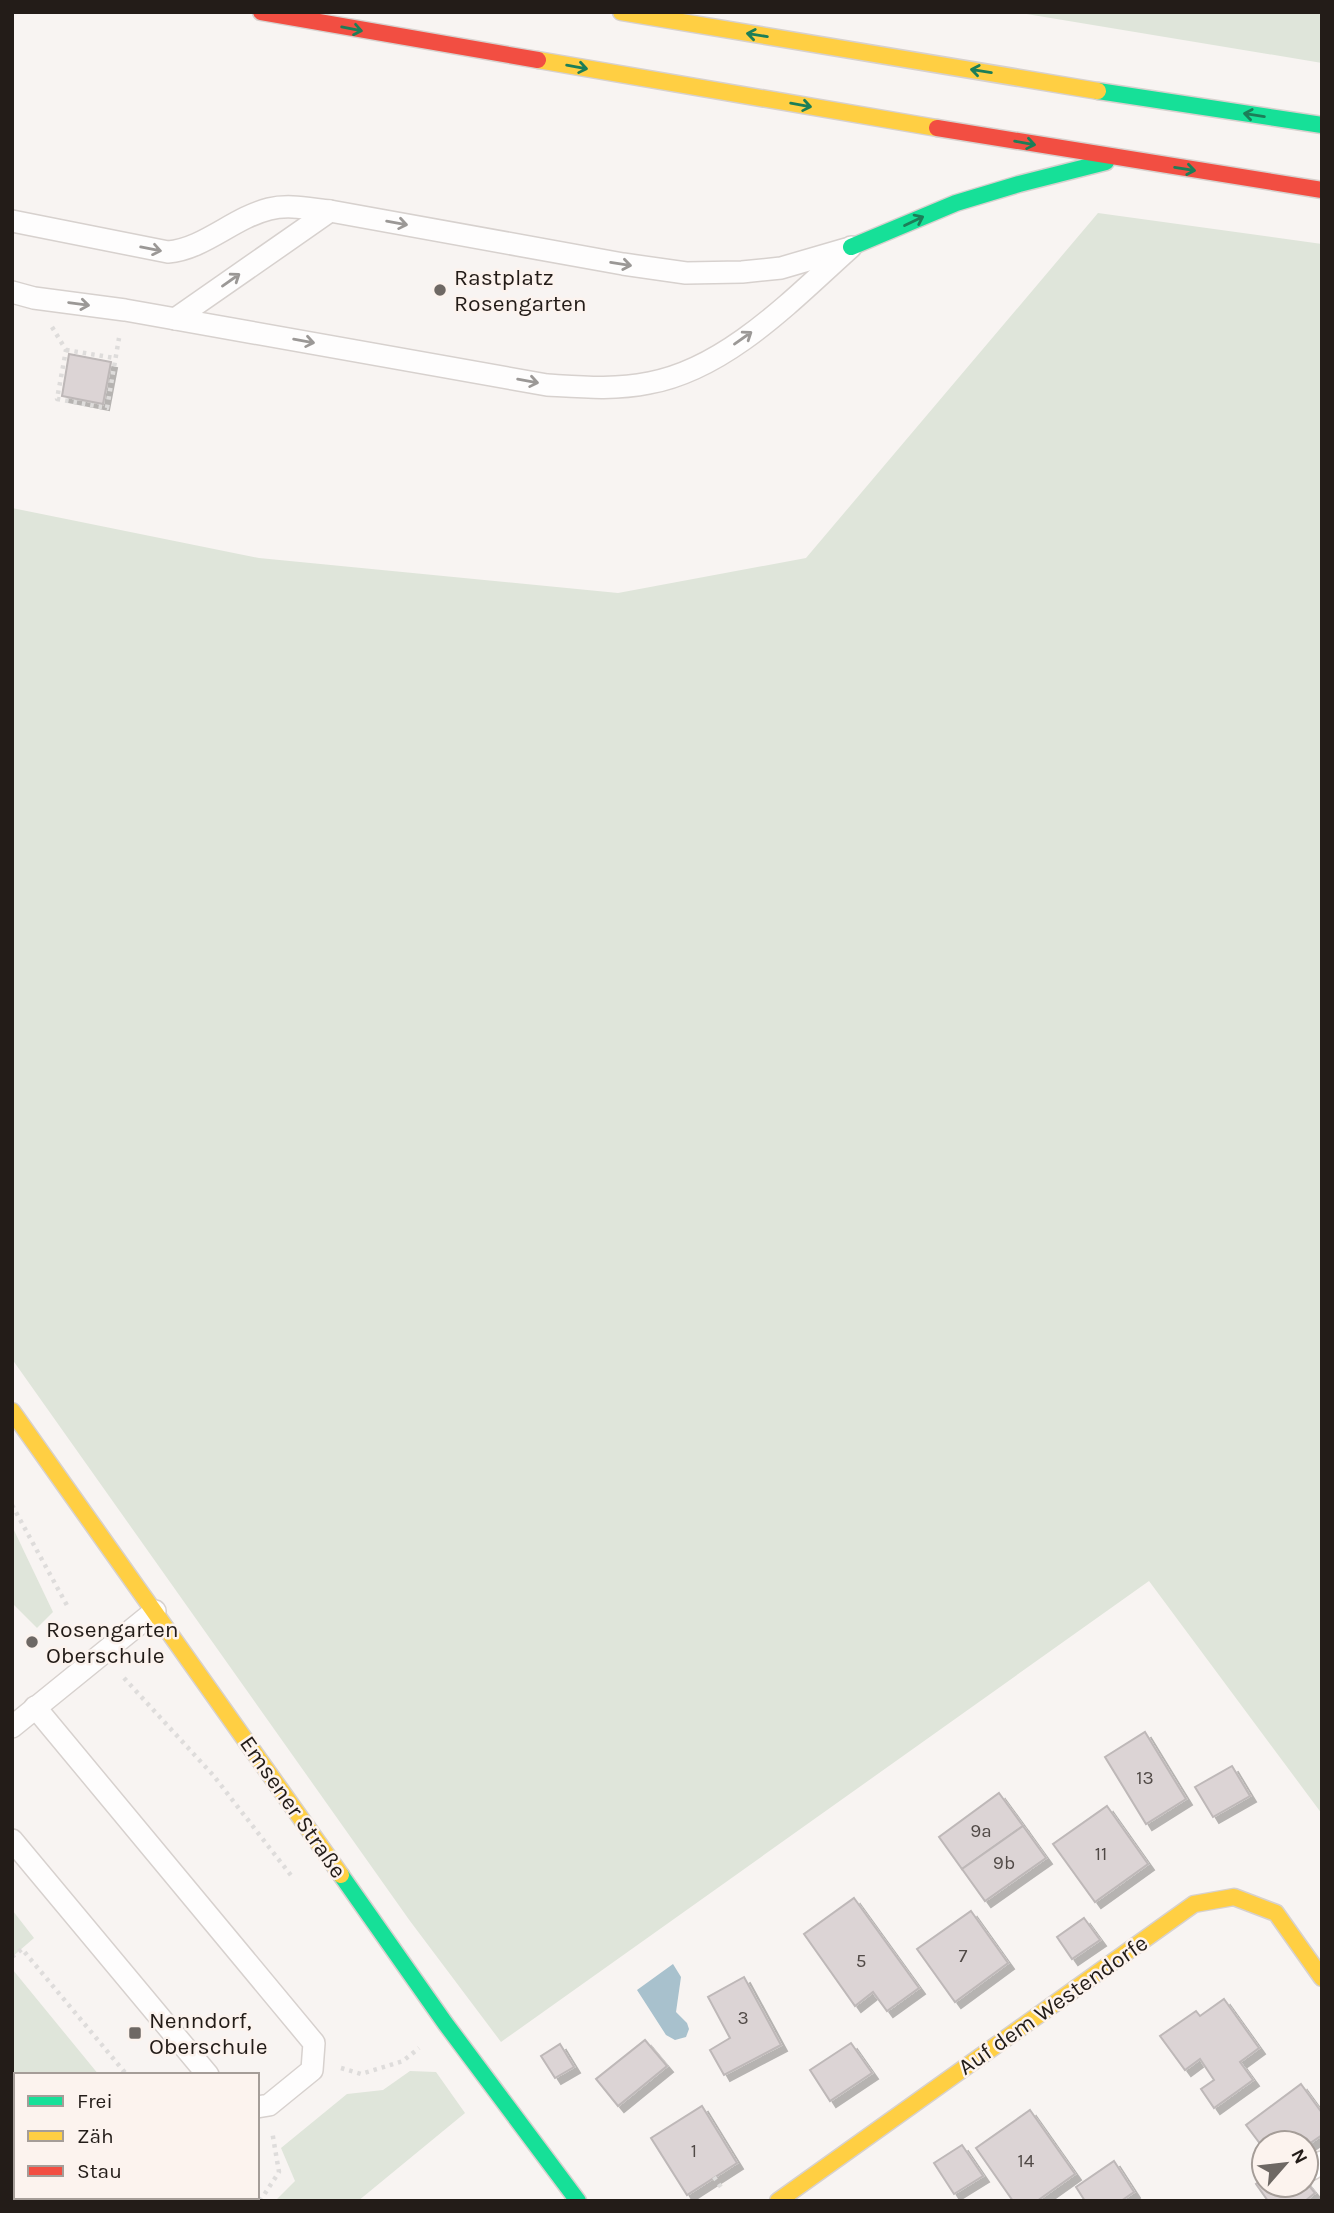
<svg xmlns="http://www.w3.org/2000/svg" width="1334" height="2213" font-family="Karla,sans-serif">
<defs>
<filter id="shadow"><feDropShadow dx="6" dy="6" stdDeviation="0" flood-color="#0004"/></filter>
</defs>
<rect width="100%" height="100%" fill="#f8f4f2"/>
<g fill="#dfe5da">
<polygon points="1015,12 1322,12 1322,63"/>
<polygon points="1098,213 1322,244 1322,1814 1149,1581 501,2042 410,1921 12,1359 12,508 259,558 618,593 806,558"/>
<polygon points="12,1526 53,1612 37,1628 12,1603"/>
<polygon points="13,1911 34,1938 12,1957 12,1912"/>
<polygon points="13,1970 99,2075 16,2075 16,2197 200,2197 203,2201 12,2201"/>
<polygon points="410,2071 436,2072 465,2113 358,2201 275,2201 295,2181 281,2148 347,2094 383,2090"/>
</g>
<polygon fill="#a8c1cd" points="673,1964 681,1977 676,2012 687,2023 689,2029 686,2037 675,2040 666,2035 637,1990"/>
<g fill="#dcd4d5" stroke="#beb8b8" stroke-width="2" filter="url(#shadow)">
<polygon points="69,354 111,362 103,404 62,396"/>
<polygon points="1145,1732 1186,1799 1146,1824 1105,1757"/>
<polygon points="1232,1766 1250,1796 1213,1817 1195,1787"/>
<polygon points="999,1793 1023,1826 962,1869 939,1837"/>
<polygon points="1107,1806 1148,1864 1095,1902 1053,1844"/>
<polygon points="1023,1826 1046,1858 985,1901 962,1869"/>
<polygon points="854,1898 919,1988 887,2011 873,1992 855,2006 804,1934"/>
<polygon points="971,1911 1008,1963 955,2002 917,1949"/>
<polygon points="1084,1918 1100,1940 1072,1959 1057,1937"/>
<polygon points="744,1977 781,2045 724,2075 710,2050 730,2038 708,1997"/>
<polygon points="1224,1999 1259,2048 1240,2062 1253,2080 1214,2108 1201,2089 1214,2080 1200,2059 1185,2070 1160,2036 1196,2011 1200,2016"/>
<polygon points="645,2040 667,2066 618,2106 596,2079"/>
<polygon points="851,2043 872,2073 830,2101 810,2070"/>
<polygon points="560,2044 574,2067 555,2078 541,2056"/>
<polygon points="1301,2084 1322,2113 1322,2135 1306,2146 1306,2143 1264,2143 1264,2149 1246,2125"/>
<polygon points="702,2106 737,2163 687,2195 651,2138"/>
<polygon points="1030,2110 1075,2174 1037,2201 1013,2201 976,2148"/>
<polygon points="962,2145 983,2176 954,2194 934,2163"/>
<polygon points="1114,2161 1134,2192 1121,2201 1085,2201 1076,2187"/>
<polygon points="1264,2178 1264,2185 1306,2185 1306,2182 1315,2193 1305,2201 1268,2201 1256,2184"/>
</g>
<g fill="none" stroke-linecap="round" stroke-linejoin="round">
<g stroke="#d7d1ce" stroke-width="24">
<g id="lane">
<path d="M12,221L168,252C204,249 233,218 269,209C289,204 310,209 330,211L623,264L686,273L742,272L781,268L846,249"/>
<path d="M12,292L34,298L125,310L547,385C582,387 615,390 649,383C727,369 794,298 851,247"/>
<polyline points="175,319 330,211"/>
<polyline points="35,1707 314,2043 312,2070 269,2105 257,2107"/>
<polyline points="12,1727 155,1611"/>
<polyline points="12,1840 208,2075"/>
<polyline points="1312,2169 1322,2162"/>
</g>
</g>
<g stroke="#d7d1ce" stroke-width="19">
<g id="fast">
<polyline points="1098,91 1322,125"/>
<polyline points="851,247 956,203 1019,184 1106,162"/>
<polyline points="341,1875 445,2023 578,2201"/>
</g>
</g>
<g stroke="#d7d1ce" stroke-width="19">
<g id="slow">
<polyline points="621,12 1098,91"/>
<polyline points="538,60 937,128"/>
<polyline points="12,1411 341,1875"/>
<polyline points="778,2201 1194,1904 1234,1897 1276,1913 1322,1978"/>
</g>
</g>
<g stroke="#d7d1ce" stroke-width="19">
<g id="jam">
<polyline points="261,12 538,60"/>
<polyline points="937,128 1322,190"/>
</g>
</g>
<g stroke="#dedcdb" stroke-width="4.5" stroke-dasharray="3.5 5" stroke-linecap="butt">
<polyline points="52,327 66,350 57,399 107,408 119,338"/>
<polyline points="66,350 115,358"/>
<polyline points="12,1505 69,1609"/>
<polyline points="124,1678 213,1775 293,1878"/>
<polyline points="12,1957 22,1949 127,2075"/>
<polyline points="341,2068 361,2074 403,2061 419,2048"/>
<polyline points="714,2177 723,2190"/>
<polyline points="228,2197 231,2201"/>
<polyline points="260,2201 279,2172 272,2131"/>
</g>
<use href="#lane" stroke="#fefdfd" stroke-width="21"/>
<use href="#fast" stroke="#16e098" stroke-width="16"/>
<use href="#slow" stroke="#ffcf43" stroke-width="16"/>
<use href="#jam" stroke="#f24e42" stroke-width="16"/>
</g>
<defs><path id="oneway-shaft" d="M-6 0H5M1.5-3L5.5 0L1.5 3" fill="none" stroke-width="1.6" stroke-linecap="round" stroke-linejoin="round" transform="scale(1.75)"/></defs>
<g stroke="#1c7e58">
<use href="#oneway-shaft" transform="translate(352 29) rotate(11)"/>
<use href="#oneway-shaft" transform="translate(757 35) rotate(-171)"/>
<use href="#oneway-shaft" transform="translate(577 67) rotate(10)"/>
<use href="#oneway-shaft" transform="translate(981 71) rotate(-171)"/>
<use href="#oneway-shaft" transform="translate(801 105) rotate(10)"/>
<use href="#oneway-shaft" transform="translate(1254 115) rotate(-171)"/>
<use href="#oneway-shaft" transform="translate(1025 143) rotate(10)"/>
<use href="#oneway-shaft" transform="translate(1185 169) rotate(9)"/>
<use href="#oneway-shaft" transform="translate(914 221) rotate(-26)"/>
</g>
<g stroke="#9b9896">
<use href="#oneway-shaft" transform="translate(397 223) rotate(10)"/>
<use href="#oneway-shaft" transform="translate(151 249) rotate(11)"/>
<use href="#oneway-shaft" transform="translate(621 264) rotate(9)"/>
<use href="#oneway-shaft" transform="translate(231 280) rotate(-35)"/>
<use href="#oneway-shaft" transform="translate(79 304) rotate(8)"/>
<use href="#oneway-shaft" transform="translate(743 338) rotate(-35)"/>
<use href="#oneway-shaft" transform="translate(304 341) rotate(10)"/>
<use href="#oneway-shaft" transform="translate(528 381) rotate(10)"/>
</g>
<g fill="#6e6864" stroke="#fcf3ee" stroke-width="2.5">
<circle cx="440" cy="290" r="7"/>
<circle cx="32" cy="1642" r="7"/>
<rect x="128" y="2026" width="14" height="14" rx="3.5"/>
</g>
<g text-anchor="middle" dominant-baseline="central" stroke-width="5" stroke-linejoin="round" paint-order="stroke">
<g font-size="19" fill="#514a47">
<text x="1145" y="1778">13</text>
<text x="981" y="1831">9a</text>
<text x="1101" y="1854">11</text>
<text x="1004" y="1863">9b</text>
<text x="963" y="1956">7</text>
<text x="861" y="1961">5</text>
<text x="743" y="2018">3</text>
<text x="694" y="2151">1</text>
<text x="1026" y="2161">14</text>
</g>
<g font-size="23" fill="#231c18" stroke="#fcf3ee" text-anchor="start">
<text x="454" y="277">Rastplatz<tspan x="454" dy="26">Rosengarten</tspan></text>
<text x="46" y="1629">Rosengarten<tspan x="46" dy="26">Oberschule</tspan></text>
<text x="149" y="2020">Nenndorf,<tspan x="149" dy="26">Oberschule</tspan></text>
</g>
<g font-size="23" fill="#231c18" stroke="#fcf3ee">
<text transform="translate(293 1807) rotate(55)">Emsener Straße</text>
<text transform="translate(1053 2005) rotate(-35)">Auf dem Westendorfe</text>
</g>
</g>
<rect width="1334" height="2213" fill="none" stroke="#231c18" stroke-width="28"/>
<rect x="14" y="2073" width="245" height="126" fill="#fcf3ee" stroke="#a59d98" stroke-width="2"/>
<rect x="28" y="2096" width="35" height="10" fill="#16e098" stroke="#a59d98" stroke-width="2"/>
<text x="77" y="2108" font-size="21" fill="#231c18">Frei</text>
<rect x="28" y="2131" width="35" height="10" fill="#ffcf43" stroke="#a59d98" stroke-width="2"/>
<text x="77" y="2143" font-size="21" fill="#231c18">Zäh</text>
<rect x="28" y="2166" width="35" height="10" fill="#f24e42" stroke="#a59d98" stroke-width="2"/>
<text x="77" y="2178" font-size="21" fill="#231c18">Stau</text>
<g transform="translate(1285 2164) rotate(62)"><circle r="33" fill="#fcf3ee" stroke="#a59d98" stroke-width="2"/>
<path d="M0-5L12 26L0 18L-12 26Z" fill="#6e6864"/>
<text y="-10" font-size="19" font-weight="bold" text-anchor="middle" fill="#231c18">N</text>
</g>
</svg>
